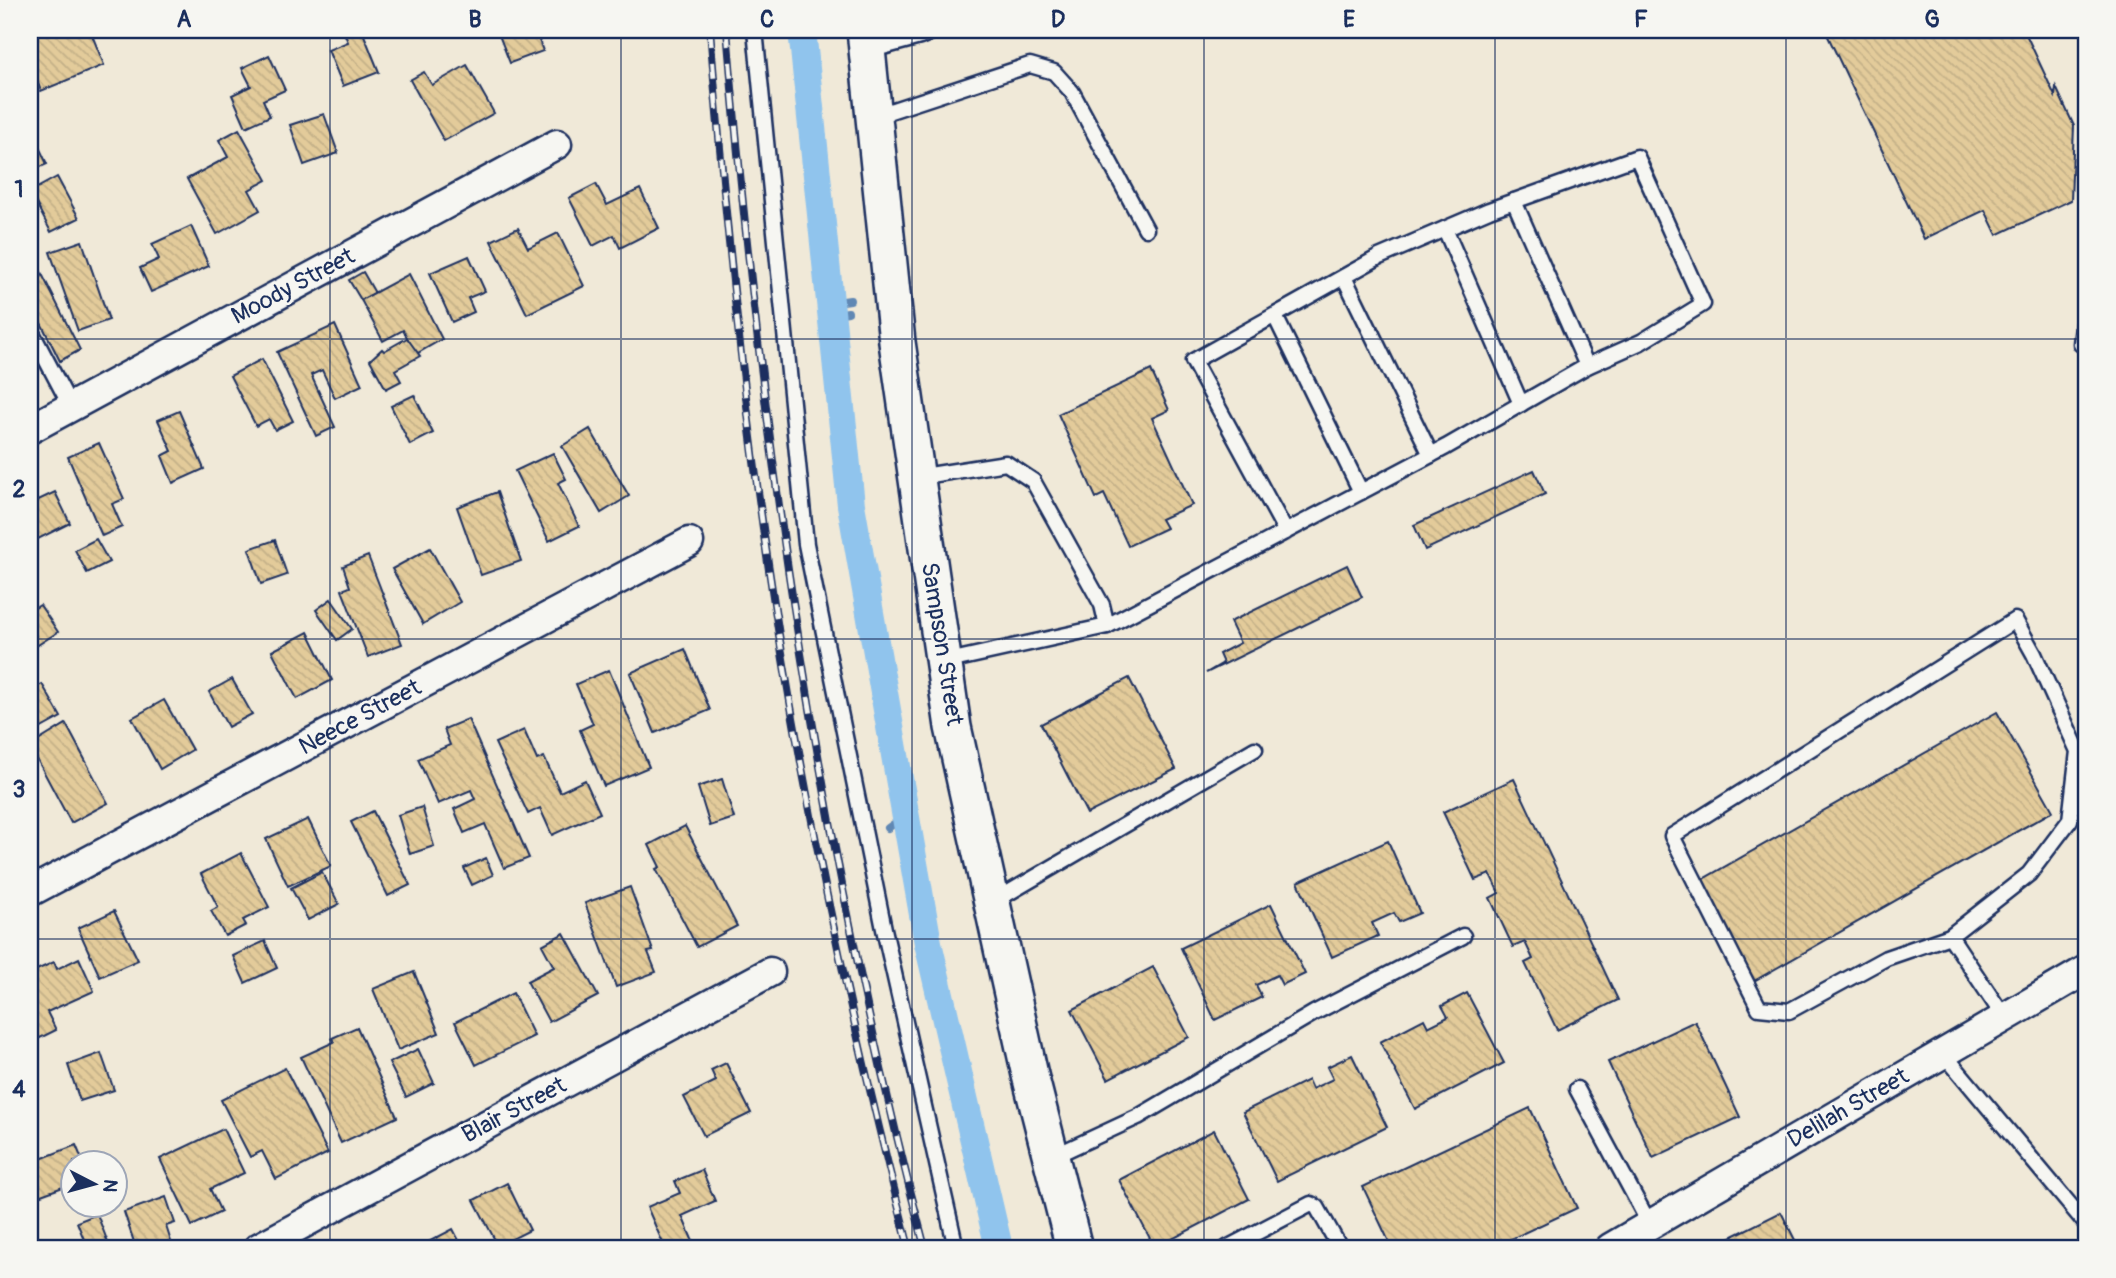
<svg xmlns="http://www.w3.org/2000/svg" width="2116" height="1278" font-family="Pangolin,sans-serif">
<defs>
<pattern id="building-back-hatch" width="6" height="6" patternUnits="userSpaceOnUse" patternTransform="scale(1.75)"><rect width="6" height="6" fill="#e3cb9a"/><path d="M-1 5l2 2M0 0l6 6M5-1l2 2" fill="none" stroke="#c2af87"/></pattern>
</defs>
<rect width="100%" height="100%" fill="#f0e9d8"/>
<filter id="ink" filterUnits="userSpaceOnUse"><feTurbulence type="fractalNoise" baseFrequency=".0143" numOctaves="2"/><feDisplacementMap in="SourceGraphic" scale="14" xChannelSelector="R" yChannelSelector="G"/><feConvolveMatrix kernelMatrix="1 2 1 2 8 2 1 2 1" color-interpolation-filters="sRGB"/></filter>
<g filter="url(#ink)">
<g fill="none" stroke-linecap="round" stroke-linejoin="round">
<g stroke="#6188b4" stroke-width="8">
<polyline points="830,303 850,300"/>
<polyline points="831,315 848,312"/>
<polyline points="888,828 905,816"/>
</g>
<polyline stroke="#90c4ed" stroke-width="28" points="802,30 851,505 928,943 999,1248"/>
</g>
<g fill="url(#building-back-hatch)" stroke="#1b2f5e" stroke-width="2">
<polygon points="47,30 90,30 104,65 41,91 30,63 30,37"/>
<polygon points="343,30 362,30 379,72 343,86 328,50 348,42"/>
<polygon points="497,30 535,30 543,51 510,63"/>
<polygon points="1825,30 2024,30 2055,96 2056,87 2074,126 2071,200 1997,235 1985,210 1924,239"/>
<polygon points="269,55 285,90 263,100 270,116 246,127 232,95 251,86 242,68"/>
<polygon points="467,65 494,113 444,141 410,80 424,72 432,85"/>
<polygon points="324,114 338,153 304,165 290,125"/>
<polygon points="239,129 267,180 249,190 260,210 217,234 187,179 228,157 219,140"/>
<polygon points="33,134 47,164 30,172 30,136"/>
<polygon points="57,177 79,218 51,232 30,192"/>
<polygon points="596,184 607,205 640,189 659,228 620,248 614,235 593,246 569,198"/>
<polygon points="191,226 209,266 151,292 140,268 159,259 152,244"/>
<polygon points="518,228 528,248 558,233 584,286 527,314 491,241"/>
<polygon points="82,241 109,320 78,331 50,252"/>
<polygon points="30,250 80,350 60,361 30,301"/>
<polygon points="469,256 485,291 468,298 474,312 452,322 430,273"/>
<polygon points="363,272 375,293 361,300 349,280"/>
<polygon points="409,274 442,339 416,354 403,330 383,341 361,300"/>
<polygon points="335,325 362,385 335,398 322,370 311,375 335,427 316,436 277,352"/>
<polygon points="407,338 420,356 395,370 401,381 386,389 370,360 382,349 384,351"/>
<polygon points="262,359 293,421 275,430 269,419 256,426 230,376"/>
<polygon points="1151,370 1169,410 1152,418 1192,505 1161,519 1166,528 1128,546 1104,494 1096,498 1058,414"/>
<polygon points="414,395 433,433 410,445 391,406"/>
<polygon points="179,411 204,469 173,483 162,456 172,451 158,420"/>
<polygon points="590,429 629,496 601,513 562,446"/>
<polygon points="99,443 124,499 112,504 122,527 102,536 68,457"/>
<polygon points="553,453 566,479 558,483 579,526 549,541 515,471"/>
<polygon points="1534,470 1545,494 1425,550 1414,525"/>
<polygon points="55,492 70,523 30,543 30,504"/>
<polygon points="497,492 521,561 481,575 457,507"/>
<polygon points="96,539 109,562 87,573 75,550"/>
<polygon points="275,540 287,575 261,584 249,549"/>
<polygon points="430,548 460,602 423,624 392,569"/>
<polygon points="368,556 402,644 368,657 342,590 350,587 343,566"/>
<polygon points="1347,565 1362,597 1206,673 1223,663 1219,654 1240,643 1230,622"/>
<polygon points="331,599 352,629 337,640 316,610"/>
<polygon points="40,605 58,632 33,648 30,643 30,611"/>
<polygon points="308,632 332,680 297,699 272,651"/>
<polygon points="685,649 710,710 655,733 630,673"/>
<polygon points="609,670 649,767 604,786 580,730 593,724 576,684"/>
<polygon points="1129,678 1176,769 1087,814 1041,724"/>
<polygon points="232,679 252,714 228,727 209,692"/>
<polygon points="42,684 61,717 36,731 30,720 30,691"/>
<polygon points="164,700 192,750 160,769 132,718"/>
<polygon points="1997,712 2053,811 1754,981 1698,882"/>
<polygon points="468,719 529,858 504,868 485,824 464,833 454,809 475,799 471,790 438,804 418,759 450,745 444,729"/>
<polygon points="66,724 108,803 71,823 30,746"/>
<polygon points="524,730 537,760 544,757 560,792 585,780 600,813 552,835 540,808 528,814 495,743"/>
<polygon points="722,779 734,818 710,826 698,787"/>
<polygon points="1514,779 1618,1000 1557,1030 1525,963 1533,959 1525,942 1513,947 1490,898 1499,893 1490,874 1475,880 1443,812"/>
<polygon points="422,807 434,846 410,854 398,815"/>
<polygon points="373,811 410,885 388,896 351,822"/>
<polygon points="308,819 331,866 288,886 266,839"/>
<polygon points="685,826 737,926 697,947 656,869 660,867 649,845"/>
<polygon points="1388,841 1420,913 1399,922 1394,913 1372,923 1378,936 1332,957 1298,882"/>
<polygon points="241,853 269,907 243,920 246,925 225,936 211,911 218,907 201,874"/>
<polygon points="486,858 493,875 472,885 464,868"/>
<polygon points="322,872 339,904 308,920 291,888"/>
<polygon points="630,887 653,951 648,952 656,972 616,987 585,903"/>
<polygon points="1271,904 1305,974 1282,985 1277,975 1256,985 1262,997 1215,1020 1181,948"/>
<polygon points="114,911 138,960 100,977 78,928"/>
<polygon points="564,933 598,996 549,1022 527,981 554,967 542,945"/>
<polygon points="265,941 277,968 245,983 233,956"/>
<polygon points="79,958 94,991 47,1012 56,1030 30,1043 30,973 54,962 57,969"/>
<polygon points="1153,967 1189,1037 1108,1079 1072,1010"/>
<polygon points="414,972 439,1033 398,1050 373,989"/>
<polygon points="513,993 534,1036 476,1065 455,1022"/>
<polygon points="1467,993 1504,1063 1415,1109 1380,1042 1424,1019 1428,1027 1448,1017 1442,1006"/>
<polygon points="1695,1021 1740,1117 1653,1158 1608,1062"/>
<polygon points="357,1027 397,1117 341,1143 301,1057 334,1042 332,1038"/>
<polygon points="418,1049 434,1083 406,1097 389,1063"/>
<polygon points="101,1053 114,1090 80,1101 68,1065"/>
<polygon points="1352,1055 1387,1127 1277,1181 1243,1112 1308,1080 1312,1089 1333,1079 1327,1067"/>
<polygon points="726,1063 751,1113 704,1136 684,1097 716,1081 711,1070"/>
<polygon points="285,1068 328,1153 276,1179 262,1151 250,1157 221,1100"/>
<polygon points="1530,1108 1577,1208 1492,1248 1392,1248 1363,1187"/>
<polygon points="223,1129 244,1173 210,1189 221,1212 192,1226 160,1159"/>
<polygon points="1214,1130 1249,1199 1155,1248 1119,1180"/>
<polygon points="76,1145 83,1162 74,1162 74,1183 30,1199 30,1163"/>
<polygon points="702,1170 715,1201 682,1216 694,1244 684,1248 665,1248 647,1207 680,1193 675,1181"/>
<polygon points="507,1183 530,1230 498,1246 474,1200"/>
<polygon points="166,1197 175,1223 166,1226 173,1248 136,1248 124,1212"/>
<polygon points="1781,1212 1799,1248 1709,1248"/>
<polygon points="97,1214 110,1248 68,1248 85,1242 77,1222"/>
<polygon points="453,1229 463,1248 417,1248"/>
</g>
<g fill="none" stroke-linecap="round" stroke-linejoin="round">
<g stroke="#1b2f5e" stroke-width="19">
<g id="service">
<polyline points="755,30 806,544 884,929 956,1248"/>
<polyline points="868,51 920,37 936,30"/>
<polyline points="875,116 1030,65 1054,72 1072,92 1146,229"/>
<polyline points="1514,201 1587,366"/>
<polyline points="1445,229 1521,404"/>
<polyline points="1344,277 1431,455"/>
<polyline points="1275,316 1361,492"/>
<polyline points="30,329 71,407"/>
<polyline points="2081,344 2086,298"/>
<polyline points="917,477 1006,463 1033,481 1102,605 1107,626"/>
<polygon points="2015,620 2034,654 2078,751 2070,820 2029,874 1950,936 1886,958 1789,1011 1759,1008 1672,836"/>
<polyline points="944,662 1107,626 1446,447 1587,366 1641,342 1703,304 1637,157 1489,210 1379,257 1193,361 1286,532"/>
<polyline points="993,902 1255,749"/>
<polyline points="1950,936 2004,1017"/>
<polyline points="1943,1053 2086,1224"/>
<polyline points="1577,1089 1649,1223"/>
<polyline points="1052,1157 1138,1117 1314,1013 1463,936"/>
<polyline points="1227,1248 1311,1204 1317,1207 1340,1248"/>
</g>
</g>
<g stroke="#1b2f5e" stroke-width="33">
<g id="minor">
<polyline points="30,429 557,144"/>
<polyline points="30,892 689,542"/>
<polyline points="258,1248 770,972"/>
<polyline points="1610,1248 2086,970"/>
</g>
</g>
<g stroke="#1b2f5e" stroke-width="40">
<polyline id="tertiary" points="865,30 897,342 953,727 1030,1075 1074,1248"/>
</g>
<use href="#service" stroke="#f6f6f2" stroke-width="14"/>
<use href="#minor" stroke="#f6f6f2" stroke-width="28"/>
<use href="#tertiary" stroke="#f6f6f2" stroke-width="35"/>
<g stroke="#1b2f5e" stroke-width="8">
<g id="rail">
<path d="M710,30C726,232 747,435 779,635C812,841 857,1046 909,1248"/>
<path d="M727,30C761,441 820,849 925,1248"/>
</g>
</g>
<use href="#rail" stroke="#f6f6f2" stroke-width="5" stroke-dasharray="16" stroke-linecap="butt"/>
</g>
</g>
<path fill="none" stroke="#1b2f5e" stroke-width="2" stroke-opacity="0.55" d="M330,30V1248M621,30V1248M912,30V1248M1204,30V1248M1495,30V1248M1786,30V1248M30,339H2086M30,639H2086M30,939H2086"/>
<g text-anchor="middle" dominant-baseline="central" stroke-width="5" stroke-linejoin="round" paint-order="stroke">
<g font-size="24" fill="#1b2f5e" stroke="#f6f6f2">
<text transform="translate(293 286) rotate(-28)">Moody Street</text>
<text transform="translate(942 644) rotate(81)">Sampson Street</text>
<text transform="translate(360 717) rotate(-28)">Neece Street</text>
<text transform="translate(1848 1108) rotate(-30)">Delilah Street</text>
<text transform="translate(514 1110) rotate(-28)">Blair Street</text>
</g>
</g>
<rect width="2116" height="1278" fill="none" stroke="#f6f6f2" stroke-width="77"/>
<g transform="translate(94 1184) rotate(96)"><circle r="33" fill="#f6f6f2" stroke="#9ea6b7" stroke-width="2"/>
<path d="M0-5L12 26L0 18L-12 26Z" fill="#1b2f5e"/>
<text y="-10" font-size="19" font-weight="bold" text-anchor="middle" fill="#1b2f5e">N</text>
</g>
<rect x="38" y="38" width="2040" height="1202" fill="none" stroke="#1b2f5e" stroke-width="2.5"/>
<g font-size="23" text-anchor="middle" font-weight="bold" fill="#1b2f5e">
<text x="184" y="27">A</text>
<text x="475" y="27">B</text>
<text x="767" y="27">C</text>
<text x="1058" y="27">D</text>
<text x="1349" y="27">E</text>
<text x="1641" y="27">F</text>
<text x="1932" y="27">G</text>
<text x="19" y="197">1</text>
<text x="19" y="497">2</text>
<text x="19" y="797">3</text>
<text x="19" y="1097">4</text>
</g>
</svg>
